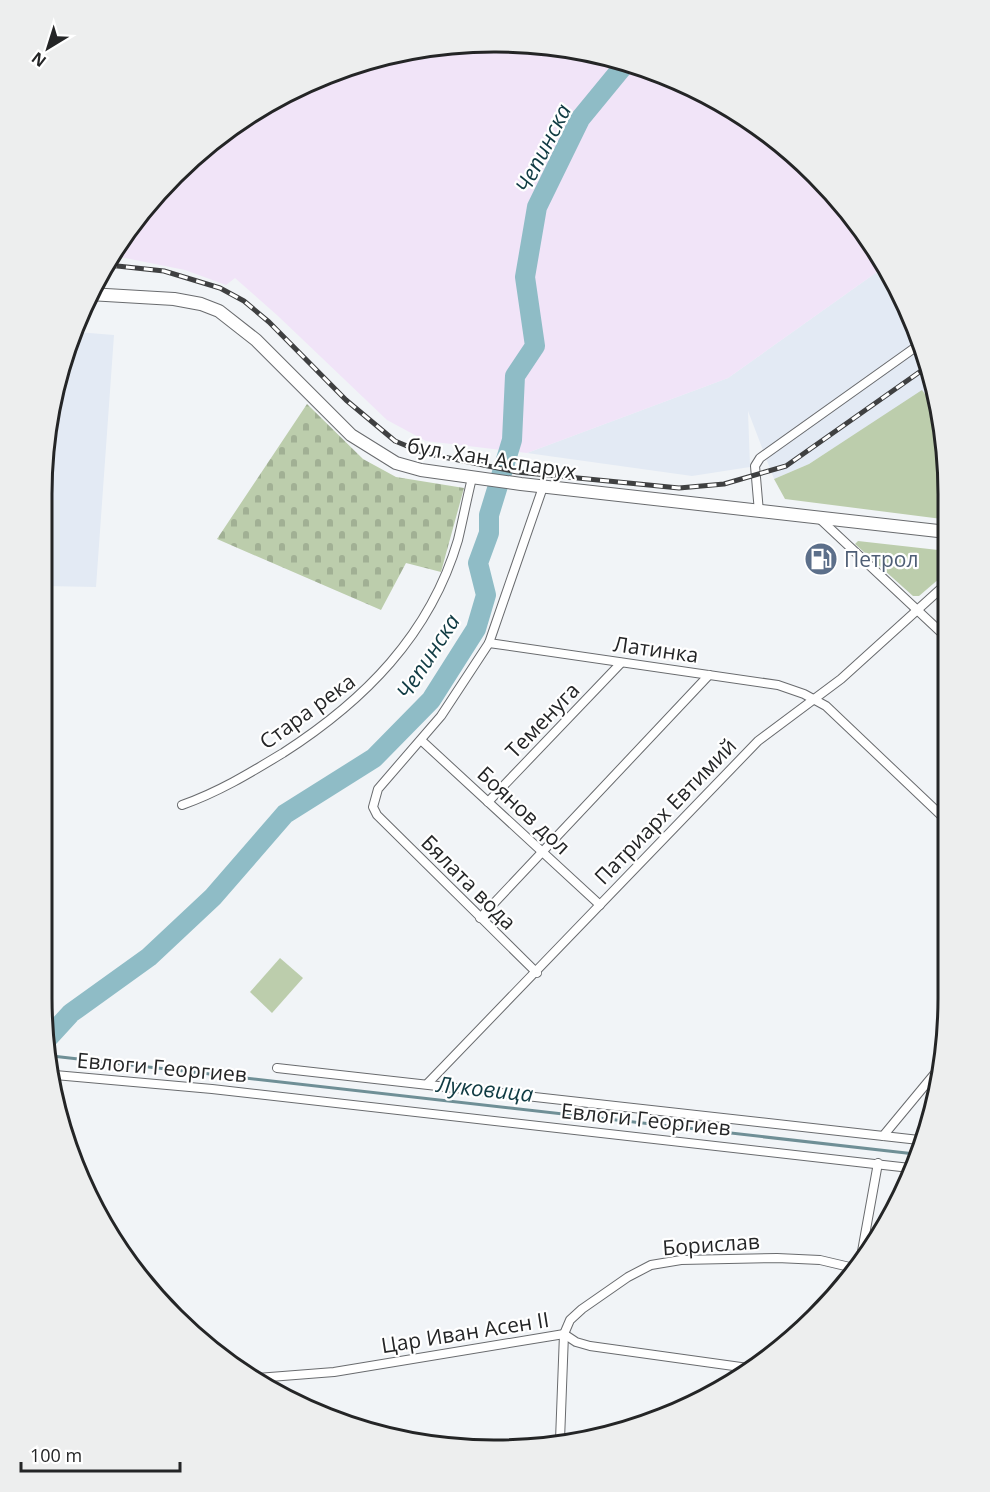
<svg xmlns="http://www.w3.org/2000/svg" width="990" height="1492" font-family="'Open Sans',sans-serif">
<defs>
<pattern id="cemetery-stones" width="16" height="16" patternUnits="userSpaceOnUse" patternTransform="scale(1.5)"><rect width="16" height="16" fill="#bccdac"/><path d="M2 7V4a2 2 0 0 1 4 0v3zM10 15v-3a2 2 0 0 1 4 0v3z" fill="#a1b094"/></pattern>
</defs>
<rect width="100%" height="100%" fill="#f1f4f7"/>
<g fill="#e3eaf4">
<polygon points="884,267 901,295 933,378 939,414 922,391 809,464 774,479 748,411 750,467 692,476 527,453 728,378"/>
<polygon points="77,332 114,335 96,587 45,586 46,436"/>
</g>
<polygon fill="#f1e4f8" points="466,43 554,46 641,66 722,103 794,155 855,220 884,267 728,378 527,453 426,441 387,420 278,316 235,278 226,285 185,270 115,256 155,196 219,135 295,89 378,57"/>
<polygon fill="url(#cemetery-stones)" points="307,404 363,459 396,477 464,488 441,572 406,563 381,610 217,539"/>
<g fill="#bccdac">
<polygon points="922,390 939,414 947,466 947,516 942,519 785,499 774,479 809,464"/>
<polygon points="858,541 947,551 947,572 919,596 913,596 855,544"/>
<polygon points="280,958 303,978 272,1013 250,992"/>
</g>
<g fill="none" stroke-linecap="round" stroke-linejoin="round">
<polyline stroke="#6f8f96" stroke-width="3" points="52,1056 915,1154"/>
<polyline stroke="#8fbcc6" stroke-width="20" points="49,1037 71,1013 149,957 213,897 285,814 374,758 431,700 476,629 486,595 478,563 489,533 489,515 512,440 515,376 535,346 525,277 537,207 580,119 626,63"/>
<g stroke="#696b6e" stroke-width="10">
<g id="street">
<polyline points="759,512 755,466 760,458 920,344"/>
<polyline points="820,519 946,637"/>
<polyline points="489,643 778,685 804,694 826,706 945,819"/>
<polyline points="422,741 600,905"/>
<polyline points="488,802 621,663"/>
<path d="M182,805C219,792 250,773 283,753C364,701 430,635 458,540C463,519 467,498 472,478"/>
<polyline points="480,918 709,675"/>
<polyline points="537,973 377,815 373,807 378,789 441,716 489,643 543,487"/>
<polyline points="277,1068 919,1140"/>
<polyline points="55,1075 212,1089 910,1168"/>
<polyline points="428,1083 758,741 841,679 946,584"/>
<polyline points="883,1136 941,1066"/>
<polyline points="861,1257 878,1163"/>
<polyline points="257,1378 334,1372 564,1334 576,1342 590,1346 748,1368"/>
<polyline points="560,1440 564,1334 570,1320 582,1309 628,1277 651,1265 681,1260 777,1258 820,1260 854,1268"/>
</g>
</g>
<g stroke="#696b6e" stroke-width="14">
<polyline id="secondary" points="89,294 174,299 201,304 219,311 256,340 351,435 396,463 421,470 521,484 947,532"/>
</g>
<use href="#street" stroke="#fff" stroke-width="8"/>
<use href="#secondary" stroke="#fff" stroke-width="12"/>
<g stroke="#3f4041" stroke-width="5">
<polyline id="rail" points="108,265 164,271 220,288 244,301 269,322 346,400 395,441 424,453 517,472 679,488 724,484 786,466 928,366"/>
</g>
<use href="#rail" stroke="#fff" stroke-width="3" stroke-dasharray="9" stroke-linecap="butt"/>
</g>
<defs>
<g id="fuel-disc" transform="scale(1.725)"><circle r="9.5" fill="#5c6f8a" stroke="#fff"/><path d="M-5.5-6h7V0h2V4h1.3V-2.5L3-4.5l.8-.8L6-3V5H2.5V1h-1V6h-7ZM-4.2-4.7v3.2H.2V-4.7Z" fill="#fff"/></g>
</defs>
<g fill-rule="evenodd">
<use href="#fuel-disc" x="821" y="559"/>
</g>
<g text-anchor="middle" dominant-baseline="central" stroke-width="4.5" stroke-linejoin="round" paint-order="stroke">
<g font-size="21" fill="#242526" stroke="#fff">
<text transform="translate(492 458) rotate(9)">бул. Хан Аспарух</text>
<text transform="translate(656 649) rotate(8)">Латинка</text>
<text transform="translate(307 711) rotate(-36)">Стара река</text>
<text transform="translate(542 720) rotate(-46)">Теменуга</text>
<text transform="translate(524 810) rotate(43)">Боянов дол</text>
<text transform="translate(665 811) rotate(-46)">Патриарх Евтимий</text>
<text transform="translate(469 882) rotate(45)">Бялата вода</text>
<text transform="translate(162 1067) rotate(5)">Евлоги Георгиев</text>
<text transform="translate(646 1119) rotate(6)">Евлоги Георгиев</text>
<text transform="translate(711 1244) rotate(-4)">Борислав</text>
<text transform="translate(465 1332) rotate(-9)">Цар Иван Асен II</text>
</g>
<g font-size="21" fill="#4e5e75" stroke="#fff" text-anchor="start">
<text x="844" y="559">Петрол</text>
</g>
<g font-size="22" font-style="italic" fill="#103b43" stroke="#fff">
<text transform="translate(542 148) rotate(-63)">Чепинска</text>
<text transform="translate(427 656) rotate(-57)">Чепинска</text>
<text transform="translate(485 1088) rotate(6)">Луковица</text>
</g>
</g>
<path d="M0 0H990V1492H0ZM494 52H496A442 442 0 0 1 938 494V998A442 442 0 0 1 496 1440H494A442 442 0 0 1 52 998V494A442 442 0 0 1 494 52Z" fill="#edeeee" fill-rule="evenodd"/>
<path fill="none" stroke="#242526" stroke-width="3" d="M494 52H496A442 442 0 0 1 938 494V998A442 442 0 0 1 496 1440H494A442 442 0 0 1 52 998V494A442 442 0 0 1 494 52Z"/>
<g transform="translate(48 48) rotate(218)" stroke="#ffffff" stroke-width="4.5" paint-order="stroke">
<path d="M0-4.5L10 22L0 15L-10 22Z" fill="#242526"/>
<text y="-9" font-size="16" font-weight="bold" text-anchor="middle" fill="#242526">N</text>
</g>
<path d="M21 1462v9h159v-9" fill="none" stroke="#242526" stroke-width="3"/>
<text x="30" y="1462" font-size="18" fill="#242526" stroke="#ffffff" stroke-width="4.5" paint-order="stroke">100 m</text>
</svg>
